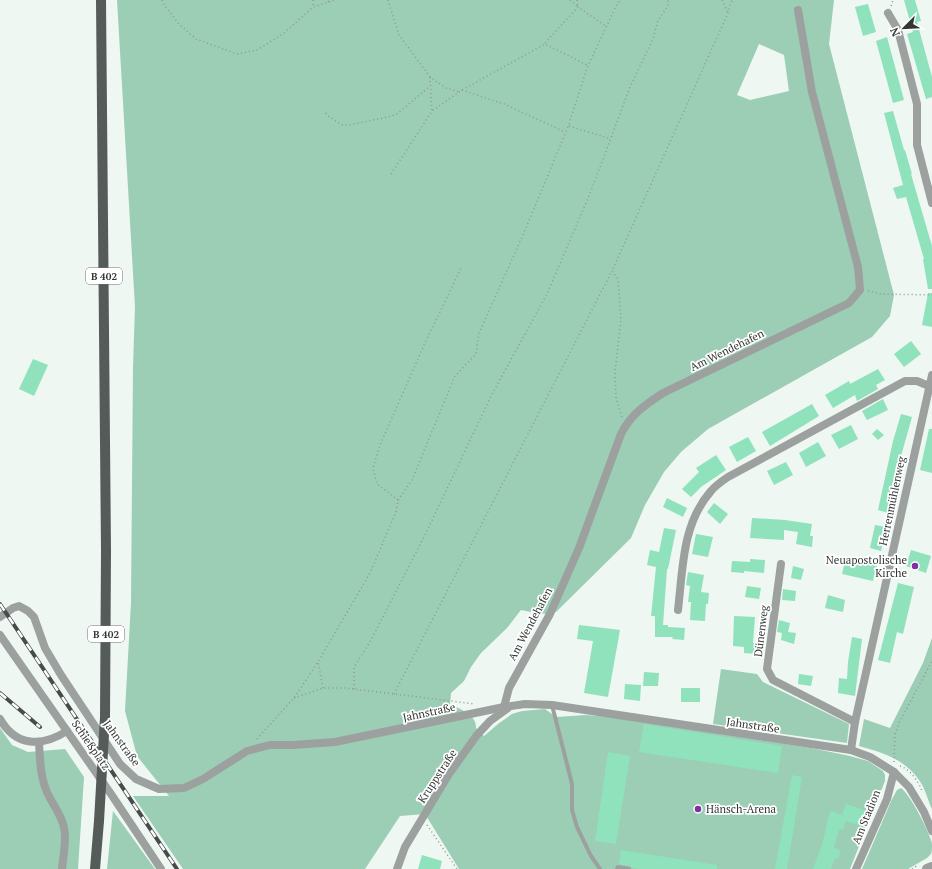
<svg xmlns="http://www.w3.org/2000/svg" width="932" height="869" font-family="'PT Serif',serif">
<rect width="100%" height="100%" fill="#eef7f2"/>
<g fill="#9bceb5" fill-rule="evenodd">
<path d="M117,0H834L829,44L894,295L890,316L872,337L708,429L681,452L664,472L645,505L631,538L556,612C544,616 533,612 521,610L507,628L481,653L471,667L464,681L451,693L450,704C460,709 477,715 476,728L484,736L498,724L512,714L522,711L545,709L556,717L586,715L611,717L811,748L850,756L868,761L883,771L885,775V781L850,869H459L425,814L400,816L365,869H183L133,796H169L137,756L125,711L131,603L133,367L135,307ZM759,44L784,55L789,91L750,100L737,95Z"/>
<path d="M932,638V809C928,801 926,791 921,783C907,760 884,753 859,746L864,719L890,728L923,663Z"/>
<polygon points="721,669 757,674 763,682 849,724 847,743 713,724"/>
<polygon points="0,728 12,745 28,752 65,749 84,777 78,869 0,869"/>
<path d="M901,788C910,794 930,833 932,844C932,848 932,851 931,854L927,858L908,869H862L892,799L897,790Z"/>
<polygon points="113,811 155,869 107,869"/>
</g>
<g fill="#8fe2bc">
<polygon points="904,0 915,0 921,21 917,22 932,77 932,97 926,99 907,34 913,32"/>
<polygon points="868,4 876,32 863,36 855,7"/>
<polygon points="887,37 904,100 893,103 876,41"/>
<polygon points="893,111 904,150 905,150 912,174 911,174 932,246 932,289 928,289 923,259 924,259 906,197 897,199 893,188 903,185 884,113"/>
<polygon points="928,293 932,293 932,327 922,325"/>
<polygon points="911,341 921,354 904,367 894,354"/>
<polygon points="33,359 48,365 34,396 19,389"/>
<polygon points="878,369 885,380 876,385 878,389 857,401 855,395 833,408 825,395 849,381 850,384"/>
<polygon points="883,399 888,410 867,420 862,411"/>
<polygon points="812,404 819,416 770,446 762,432"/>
<polygon points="901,414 912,417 901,456 903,457 888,513 878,510 893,441"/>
<polygon points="851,425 858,439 839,449 831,435"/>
<polygon points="877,429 884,435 878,440 872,434"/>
<polygon points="929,429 932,429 932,473 920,470"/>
<polygon points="748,437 756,451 737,462 729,447"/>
<polygon points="818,442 826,456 806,467 799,453"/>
<polygon points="716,455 726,470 701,487 691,497 682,489 699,472 696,468"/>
<polygon points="786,462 793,475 774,485 767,471"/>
<polygon points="667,498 687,508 683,517 663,507"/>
<polygon points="714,503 728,514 720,524 707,512"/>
<polygon points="752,518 785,520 812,524 810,536 813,536 812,547 796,544 798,532 784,530 784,540 750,538"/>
<polygon points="875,525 886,527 881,551 870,548"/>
<polygon points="664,528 676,530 668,569 667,569 663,625 668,625 668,627 685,628 684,640 672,639 673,637 655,637 655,616 651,616 656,567 647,565 650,550 659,552"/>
<polygon points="696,534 713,537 708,557 692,554"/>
<polygon points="911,550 931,556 926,573 906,566"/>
<polygon points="846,557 877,565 873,581 842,574"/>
<polygon points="750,559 765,560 764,573 744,571 744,573 731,572 732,561 750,562"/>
<polygon points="793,566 804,569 801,580 791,578"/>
<polygon points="688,572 704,575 701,592 709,593 708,604 706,604 705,621 690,620 691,602 688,602 690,586 686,585"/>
<polygon points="898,583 914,587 903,634 897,632 890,663 878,660"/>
<polygon points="747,586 761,588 759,599 745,597"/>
<polygon points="783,589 796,591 795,601 782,600"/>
<polygon points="828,595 845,600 843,612 825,608"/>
<polygon points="734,616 755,617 753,643 758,643 757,654 744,653 744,647 733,646"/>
<polygon points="779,620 790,623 788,632 796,633 794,644 781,640 782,633 777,632"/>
<polygon points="579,625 620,630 608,697 584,693 593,641 577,639"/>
<polygon points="852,637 862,639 855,696 838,693 839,678 847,679 848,662"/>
<polygon points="644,672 659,673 658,686 643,686"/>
<polygon points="799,674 813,676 811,686 798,684"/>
<polygon points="625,684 641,685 640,701 624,699"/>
<rect x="681" y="688" width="19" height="14"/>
<polygon points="644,724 782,746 778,773 639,752"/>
<polygon points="608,752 630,756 616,844 595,841"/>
<polygon points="792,775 802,777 787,869 775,869"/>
<polygon points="846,804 867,811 862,826 846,821 843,830 839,829 834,848 841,850 838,859 835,858 831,869 813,869 822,844 827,825 826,824 831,811 842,815"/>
<polygon points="621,850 717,865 717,869 640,869 632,868 630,866 619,864"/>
<polygon points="422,855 442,861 440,869 418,869"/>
</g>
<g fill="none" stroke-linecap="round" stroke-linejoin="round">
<g stroke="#919794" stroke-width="1.5" stroke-dasharray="1 3" stroke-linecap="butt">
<polyline points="162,0 164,5 179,24 196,39 237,54 257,50 283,34 313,7"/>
<polyline points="313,0 313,7 329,2 328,0"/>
<polyline points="388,0 399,35 430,77 446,88 459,92"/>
<polyline points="570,0 578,7"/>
<polyline points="577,0 578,7"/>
<polyline points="722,0 728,13"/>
<polyline points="329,2 334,0"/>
<polyline points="891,6 893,0"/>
<polyline points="545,43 578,7 607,27"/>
<polyline points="430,77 432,111"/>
<polyline points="462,90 504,104 565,132"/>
<polyline points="326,113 328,116 342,125 349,125 388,117 397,114 430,86"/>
<polyline points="569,126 611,139"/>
<polyline points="391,174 432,111 462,90 545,44 589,66"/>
<polyline points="868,291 881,294 932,295"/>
<polyline points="622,417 616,398 615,371 621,320 618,279 612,271 728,13 732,0"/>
<polyline points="398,500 412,480 455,376 476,354 479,333 523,235 568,127 587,68 617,4 621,0"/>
<polyline points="323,688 318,662 370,573 396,512 398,500 377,484 373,468 380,445 425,343 461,268"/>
<polyline points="354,689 354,667 370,642 427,531 491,396 547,294 591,191 630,87 653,39 658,20 668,6 668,0"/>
<polyline points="394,694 612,271"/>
<polyline points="294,698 323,688 345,688 475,704"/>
<polyline points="257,739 294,698 318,662"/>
<polyline points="894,762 895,734 899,723 932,661"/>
<path d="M900,766C911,770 918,781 922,791"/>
<polyline points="427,825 457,869"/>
<polyline points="912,869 918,865"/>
</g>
<g stroke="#9ca09e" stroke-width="4">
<polyline points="552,705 572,784 572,810 577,827 591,856 600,869"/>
<polyline points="617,869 618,867 629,869"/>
</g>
<g stroke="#9ca09e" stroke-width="8">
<polyline points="888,13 898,30 917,104 917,145 932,203"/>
<polyline points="781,564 767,669 773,680 855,722"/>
<path d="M678,610C683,568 682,524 711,491C716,485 722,481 728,477L905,381H917L929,386"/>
<polyline points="0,617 13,608 19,606 28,611 34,617 45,648 61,675 120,764 136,779 159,789 184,788 203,779 247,751 270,745 293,745 335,742 504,707 525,704 552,705 851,750 870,757 894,772 909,787 924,812 932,831"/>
<polyline points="0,635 111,794 161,869"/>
<path d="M504,707L509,688L550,614L579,548L621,434C631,414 645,405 663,393L849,303L860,290L858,267L812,92L798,10"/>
<path d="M0,719C16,747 42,747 67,731"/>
<path d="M39,742C40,759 40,776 47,792C52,804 62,815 64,828C67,839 63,857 62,869"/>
<polyline points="851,750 855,722 932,375"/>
<polyline points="397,869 405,847 449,774 477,735 490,721 508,708"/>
<polyline points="856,869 887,799 894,772"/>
</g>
<polyline stroke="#9ca09e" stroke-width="10" points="927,869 932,867"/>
<g stroke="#555b58" stroke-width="10">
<polyline points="101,0 106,551 105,717"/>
<polyline points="95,869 99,821"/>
</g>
<g stroke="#474b4a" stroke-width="4">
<g id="rail">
<polyline points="0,604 177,869"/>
<polyline points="0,693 40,727"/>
</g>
</g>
<use href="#rail" stroke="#fff" stroke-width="2.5" stroke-dasharray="8" stroke-linecap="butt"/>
<polyline stroke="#555b58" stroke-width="10" points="99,821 105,717"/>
</g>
<g fill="#7f30a1" stroke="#fff" stroke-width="1.5">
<circle cx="915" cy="566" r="4"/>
<circle cx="698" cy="809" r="4"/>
</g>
<g text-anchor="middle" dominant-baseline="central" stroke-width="3.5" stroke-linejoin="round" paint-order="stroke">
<g fill="#fff" stroke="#707272" stroke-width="1">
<rect x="86" y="268" width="36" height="16" rx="3"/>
<rect x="88" y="626" width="36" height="16" rx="3"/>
</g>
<g font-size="10" font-weight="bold" fill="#333635">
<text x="104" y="276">B 402</text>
<text x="106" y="634">B 402</text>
</g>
<g font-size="11" fill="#333635" stroke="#fff">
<text transform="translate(727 350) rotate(-26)">Am Wendehafen</text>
<text transform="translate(892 501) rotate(-78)">Herrenmühlenweg</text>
<text transform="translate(530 624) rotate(-62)">Am Wendehafen</text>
<text transform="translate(761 631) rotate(-83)">Dünenweg</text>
<text transform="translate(429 712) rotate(-12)">Jahnstraße</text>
<text transform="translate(753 725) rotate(8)">Jahnstraße</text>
<text transform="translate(122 743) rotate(54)">Jahnstraße</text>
<text transform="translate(91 745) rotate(55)">Schießplatz</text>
<text transform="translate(437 776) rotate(-57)">Kruppstraße</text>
<text transform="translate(866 817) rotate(-68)">Am Stadion</text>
</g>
<g font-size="11" fill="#333635" stroke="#fff" text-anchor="end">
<text x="907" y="560">Neuapostolische<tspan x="907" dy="13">Kirche</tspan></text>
<text x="706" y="809" text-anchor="start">Hänsch-Arena</text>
</g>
</g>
<g transform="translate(904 28) rotate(246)" stroke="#ffffff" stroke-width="3" paint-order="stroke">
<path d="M0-3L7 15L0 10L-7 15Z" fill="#333635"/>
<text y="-6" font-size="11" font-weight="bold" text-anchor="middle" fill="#333635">N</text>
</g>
</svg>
